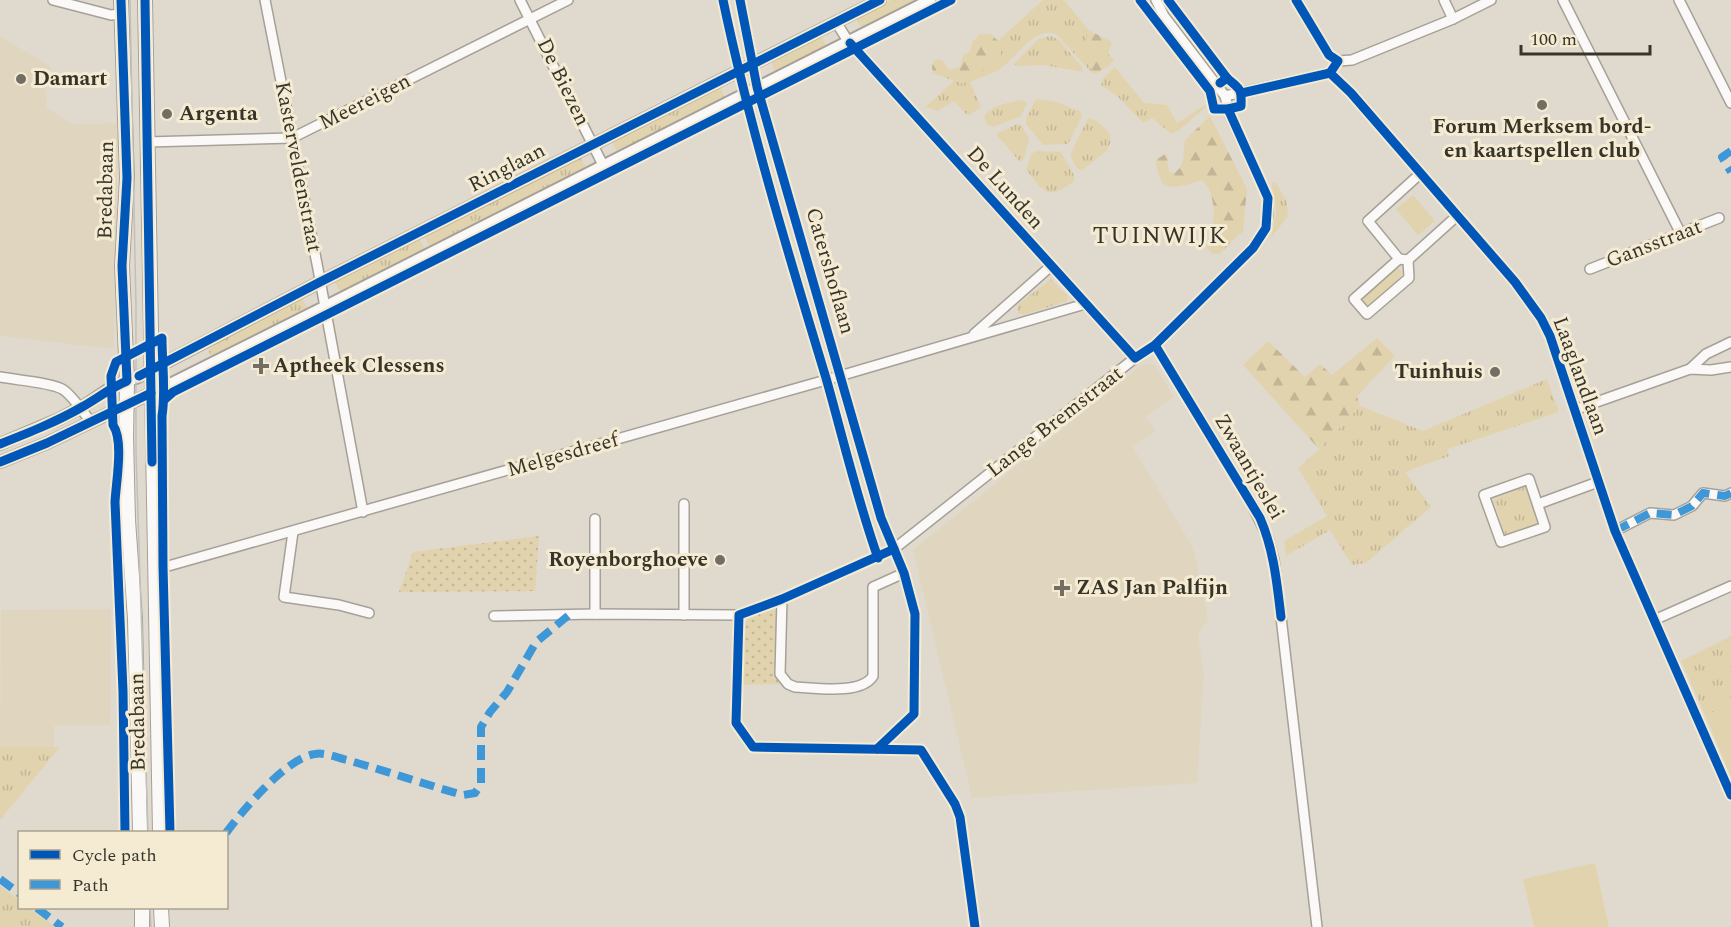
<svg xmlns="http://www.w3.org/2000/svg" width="1731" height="927" font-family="Spectral,serif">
<defs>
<pattern id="grass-tufts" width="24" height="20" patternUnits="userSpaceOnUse" patternTransform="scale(1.5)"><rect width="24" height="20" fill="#e2d3af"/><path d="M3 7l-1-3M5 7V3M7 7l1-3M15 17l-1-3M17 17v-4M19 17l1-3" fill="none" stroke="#c2b697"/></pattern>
<pattern id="forest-firs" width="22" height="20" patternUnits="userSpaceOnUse" patternTransform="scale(1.5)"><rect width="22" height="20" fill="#e2d3af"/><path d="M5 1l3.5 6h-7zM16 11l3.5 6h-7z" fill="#c2b697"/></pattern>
<pattern id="park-dots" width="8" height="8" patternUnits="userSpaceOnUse" patternTransform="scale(1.5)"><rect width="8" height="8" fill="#e2d3af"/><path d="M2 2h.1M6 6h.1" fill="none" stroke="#c2b697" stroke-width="1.8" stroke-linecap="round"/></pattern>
</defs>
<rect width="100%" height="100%" fill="#e0dace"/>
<g fill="#e0d6bf">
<polygon points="0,36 51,67 45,82 47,108 73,124 118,123 114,349 0,336"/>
<polygon points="1144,363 1155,365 1174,397 1145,416 1156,431 1133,447 1191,544 1195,555 1208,620 1198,634 1204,674 1197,783 972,798 913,550"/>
<polygon points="111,609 110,725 54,726 54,751 0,751 1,610"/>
</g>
<g fill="url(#grass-tufts)">
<polygon points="891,0 919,0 862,29 856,18"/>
<path d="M1043,0H1064L1114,61L1098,73H1092L1056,34C1032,26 1016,60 997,71C989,75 979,78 970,82L981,107L968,116L954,101L938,111L925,107Z"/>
<polygon points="820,36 827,46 774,73 772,61"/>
<polygon points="1051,36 1059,40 1082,67 1083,72 1044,65 1017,66 1014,64 1038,39"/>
<polygon points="1115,67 1144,103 1167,105 1177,123 1205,105 1206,107 1178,131 1171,134 1152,118 1143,123 1118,97 1101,85 1104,77"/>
<polygon points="721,86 724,98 617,152 612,142"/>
<polygon points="1036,99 1056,102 1080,111 1082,117 1068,144 1043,145 1026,124 1026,119"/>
<path d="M1022,100L1027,103L1021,116L993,127L987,125L984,116C991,105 1009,103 1022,100Z"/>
<polygon points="1090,118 1095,120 1108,131 1111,140 1107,151 1081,171 1076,167 1070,155 1087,120"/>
<polygon points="1017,124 1022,126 1029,138 1024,159 1020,162 996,134"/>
<path d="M1037,151L1061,152L1074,175V181C1048,201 1044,193 1026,169L1031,154Z"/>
<polygon points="580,157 586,167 429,246 424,236"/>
<polygon points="1276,182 1287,203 1288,216 1271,238 1276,211 1272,183"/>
<polygon points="419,238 425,249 340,292 334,281"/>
<polygon points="1396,268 1400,269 1402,273 1396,285 1371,305 1364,304 1362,297"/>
<polygon points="1051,279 1068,297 1067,301 1024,315 1018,313 1017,305"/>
<polygon points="302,298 308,309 211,357 208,350 235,331"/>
<polygon points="1547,379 1559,412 1448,449 1449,456 1405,472 1431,507 1366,563 1352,565 1330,530 1286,556 1284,541 1327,516 1298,468 1319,449 1360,406 1423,431"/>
<polygon points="1528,486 1541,523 1505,535 1493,499"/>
<polygon points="1731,636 1731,700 1706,717 1681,661"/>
<polygon points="0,747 60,747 0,820"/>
<polygon points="0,886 19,900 20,908 29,908 55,927 0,927"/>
</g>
<g fill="url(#forest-firs)">
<path d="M1088,30L1112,42L1108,53L1112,61L1111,65L1096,73C1082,65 1088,47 1087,33Z"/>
<path d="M980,34H991L1001,44V58C994,64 987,67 980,72C974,77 970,81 963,84L933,73L932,67L934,60H942L949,70L960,67L963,55L970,52L973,41Z"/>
<path d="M1210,116L1247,189L1243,231L1219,254H1213L1207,248C1207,240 1210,237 1212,230C1216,216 1214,189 1202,180C1175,188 1159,196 1156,160L1165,154L1167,155L1169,172L1174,173C1186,166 1183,152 1185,140Z"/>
<polygon points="1377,338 1395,356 1357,396 1360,406 1319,449 1243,365 1268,341 1305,377 1320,364 1332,375"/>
</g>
<g fill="url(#park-dots)">
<polygon points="539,536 535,591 399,592 413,552"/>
<polygon points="772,609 776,611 776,614 774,671 780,684 742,685 745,622 751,616"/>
</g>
<g fill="#e2d3af">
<polygon points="1413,195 1435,221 1418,235 1396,209"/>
<polygon points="1731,700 1731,777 1706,717"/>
<polygon points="1595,863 1609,927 1534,927 1523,879"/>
</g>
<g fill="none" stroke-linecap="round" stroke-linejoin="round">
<g stroke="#a6a198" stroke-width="12">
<g id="minor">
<polyline points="53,0 111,15 121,14"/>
<polyline points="265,0 318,269 363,512"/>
<polyline points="520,0 603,165"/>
<path d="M723,0C750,128 788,253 826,378C843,438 857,499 878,558"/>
<polyline points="740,0 757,87 881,518 904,573 915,614 914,714 877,749"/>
<polyline points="1296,0 1329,55 1338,61"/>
<polyline points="1444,0 1453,19"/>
<polyline points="1563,0 1681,234"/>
<polyline points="1679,0 1731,103"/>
<polyline points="836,22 848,41 1135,358"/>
<polyline points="1338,61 1352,60 1453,19 1491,0"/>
<polyline points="1330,73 1351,93 1515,282 1541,318 1550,336 1615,531 1731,795"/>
<polyline points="1225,96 1330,73"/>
<polyline points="147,142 292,138 568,0"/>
<polyline points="1421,173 1368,221 1399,259 1408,260 1458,215"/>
<polyline points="1399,259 1354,299 1367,314 1409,278 1408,260"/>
<polyline points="1590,269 1719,218"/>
<polyline points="974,334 1051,266"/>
<polyline points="1155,345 1250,501 1268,538 1274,560 1281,617 1317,927"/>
<polyline points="1690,369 1706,354 1731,342"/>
<path d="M0,377C15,380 49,382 62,389C70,393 85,414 90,421"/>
<polyline points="1574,410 1690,369 1711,370 1731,367"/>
<polygon points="1529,479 1545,527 1501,542 1484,495"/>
<polyline points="684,504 684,615"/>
<polyline points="1538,504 1598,482"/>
<polyline points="595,519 595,614"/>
<polyline points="1615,531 1650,513 1674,515 1692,506 1703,493 1725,496 1731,493"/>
<polyline points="293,532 284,597 339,605 369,613"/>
<polyline points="154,570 826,380 1085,304"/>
<path d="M782,599L780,674L788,684L795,687C816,688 861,695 873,676V587L904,573"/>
<polyline points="739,615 736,723 753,747 921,750"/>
<polyline points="494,616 595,614 739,615 782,599 894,549 1135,358 1155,345 1253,248 1266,228 1268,214 1268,198 1230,115 1225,96 1164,16 1156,0"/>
<polyline points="1654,620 1731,586"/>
</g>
</g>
<g stroke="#a6a198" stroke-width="14">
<g id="tertiary">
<polyline points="0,444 59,419 82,407 112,387 136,378 320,282 880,0"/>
<polyline points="0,462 47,443 162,388 324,307 930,0"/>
</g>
</g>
<g stroke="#a6a198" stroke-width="16">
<g id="primary">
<polyline points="121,0 127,178 122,266 127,381 126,437 128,520 135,619 140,832"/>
<polyline points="145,0 160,832"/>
<polyline points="142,908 142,927"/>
<polyline points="161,908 162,927"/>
</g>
</g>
<use href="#minor" stroke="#faf9f8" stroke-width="9"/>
<use href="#tertiary" stroke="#faf9f8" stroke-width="10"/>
<use href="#primary" stroke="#faf9f8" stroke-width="14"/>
<g stroke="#c1c0bc" stroke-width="1.5">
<polyline points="130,0 136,308 136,450 148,832"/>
<polyline points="150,908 151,927"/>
</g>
<g stroke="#3e97d7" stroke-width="8" stroke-dasharray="15 8" stroke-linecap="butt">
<polyline points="1731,151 1722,157 1731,172"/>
<polyline points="1615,531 1650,513 1674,515 1692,506 1703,493 1725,496 1731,493"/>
<path d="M226,833C243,810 286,758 315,754C325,752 338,758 347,760C386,771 424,784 463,795L475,793L481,784V727L490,712L507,692L536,642L569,615"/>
<polyline points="0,879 20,894"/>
<polyline points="37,908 62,927"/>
</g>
<g stroke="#f5ebd3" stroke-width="13">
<g id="cycleway">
<polyline points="145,0 152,462"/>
<path d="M723,0C750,128 788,253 826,378C843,438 857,499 878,558"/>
<polyline points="740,0 757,87 881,518 904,573 915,614 914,714 877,749"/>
<path d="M1140,0L1210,91L1214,109H1228L1241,106C1242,87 1239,89 1227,78"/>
<polyline points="1168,0 1227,78 1220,83"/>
<polyline points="1296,0 1329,55 1338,61 1330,73"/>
<polyline points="850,43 1135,358 1155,345 1253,248 1266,228 1268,198 1228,109"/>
<polyline points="1330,73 1351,93 1515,282 1541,318 1550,336 1615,531 1731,795"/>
<polyline points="1242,93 1330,73"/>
<path d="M1155,345L1260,518C1274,550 1277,584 1281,617"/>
<polyline points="139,376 320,282 880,0"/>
<polyline points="165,399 173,392 951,0"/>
<path d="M0,444C28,433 56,422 82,407C98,398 110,388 127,381L122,266L127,178L121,0"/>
<polyline points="0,462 47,443 151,393"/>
<polyline points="894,549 782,599 739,615 736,723 753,747 921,750 955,804 960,817 975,927"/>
<path d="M125,832L123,691L115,502C116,482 124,441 113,425L111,376L116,362L162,338C162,363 166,392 162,416L163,567L170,832"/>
</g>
</g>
<use href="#cycleway" stroke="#0057b8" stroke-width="9"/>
</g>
<g fill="#726e63" stroke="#f5ebd3" stroke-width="2">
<circle cx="21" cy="79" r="6"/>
<circle cx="1542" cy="105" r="6"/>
<circle cx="167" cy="114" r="6"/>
<path d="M258 357h6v6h6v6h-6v6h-6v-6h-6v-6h6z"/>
<circle cx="1495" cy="372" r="6"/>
<circle cx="720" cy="560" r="6"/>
<path d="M1059 579h6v6h6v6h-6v6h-6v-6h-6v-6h6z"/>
</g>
<g text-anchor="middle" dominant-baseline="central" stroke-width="6" stroke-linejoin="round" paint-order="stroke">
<g font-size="21" font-weight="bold" fill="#37342a" stroke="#f5ebd3" text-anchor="start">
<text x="33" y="79">Damart</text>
<text x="179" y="114">Argenta</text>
<text x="1542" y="127" text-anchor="middle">Forum Merksem bord-<tspan x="1542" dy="24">en kaartspellen club</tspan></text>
<text x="273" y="366">Aptheek Clessens</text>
<text x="1483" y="372" text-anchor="end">Tuinhuis</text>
<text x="708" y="560" text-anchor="end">Royenborghoeve</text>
<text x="1076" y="588">ZAS Jan Palfijn</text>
</g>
<g font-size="21" fill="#37342a" stroke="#f5ebd3">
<text transform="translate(563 82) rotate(64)">De Biezen</text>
<text transform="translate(365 102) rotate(-27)">Meereigen</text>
<text transform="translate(298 167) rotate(79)">Kasterveldenstraat</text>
<text transform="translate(507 168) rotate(-27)">Ringlaan</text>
<text transform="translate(1005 188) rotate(48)">De Lunden</text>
<text transform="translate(106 190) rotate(-89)">Bredabaan</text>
<text transform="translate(1654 244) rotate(-21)">Gansstraat</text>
<text transform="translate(830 271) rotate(74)">Catershoflaan</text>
<text transform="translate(1580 376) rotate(70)">Laaglandlaan</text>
<text transform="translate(1055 422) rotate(-38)">Lange Bremstraat</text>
<text transform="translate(563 455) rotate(-16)">Melgesdreef</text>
<text transform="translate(1249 467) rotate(60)">Zwaantjeslei</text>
<text transform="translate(138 722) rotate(-91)">Bredabaan</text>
</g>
<g font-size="24" letter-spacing="1.5" fill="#37342a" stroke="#f5ebd3">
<text x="1160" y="236">TUINWIJK</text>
</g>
</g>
<rect x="18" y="831" width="210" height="78" fill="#f5ebd3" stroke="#a9a28f" stroke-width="1.5"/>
<rect x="30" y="850" width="30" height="9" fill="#0057b8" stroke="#a9a28f" stroke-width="1.5"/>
<text x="72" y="861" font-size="18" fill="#37342a">Cycle path</text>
<rect x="30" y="880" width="30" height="9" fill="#3e97d7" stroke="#a9a28f" stroke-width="1.5"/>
<text x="72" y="891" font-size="18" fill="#37342a">Path</text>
<path d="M1521 45v9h129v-9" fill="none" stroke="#37342a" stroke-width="3"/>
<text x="1530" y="45" font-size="18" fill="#37342a" stroke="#f5ebd3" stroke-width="4.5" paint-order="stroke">100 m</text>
</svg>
